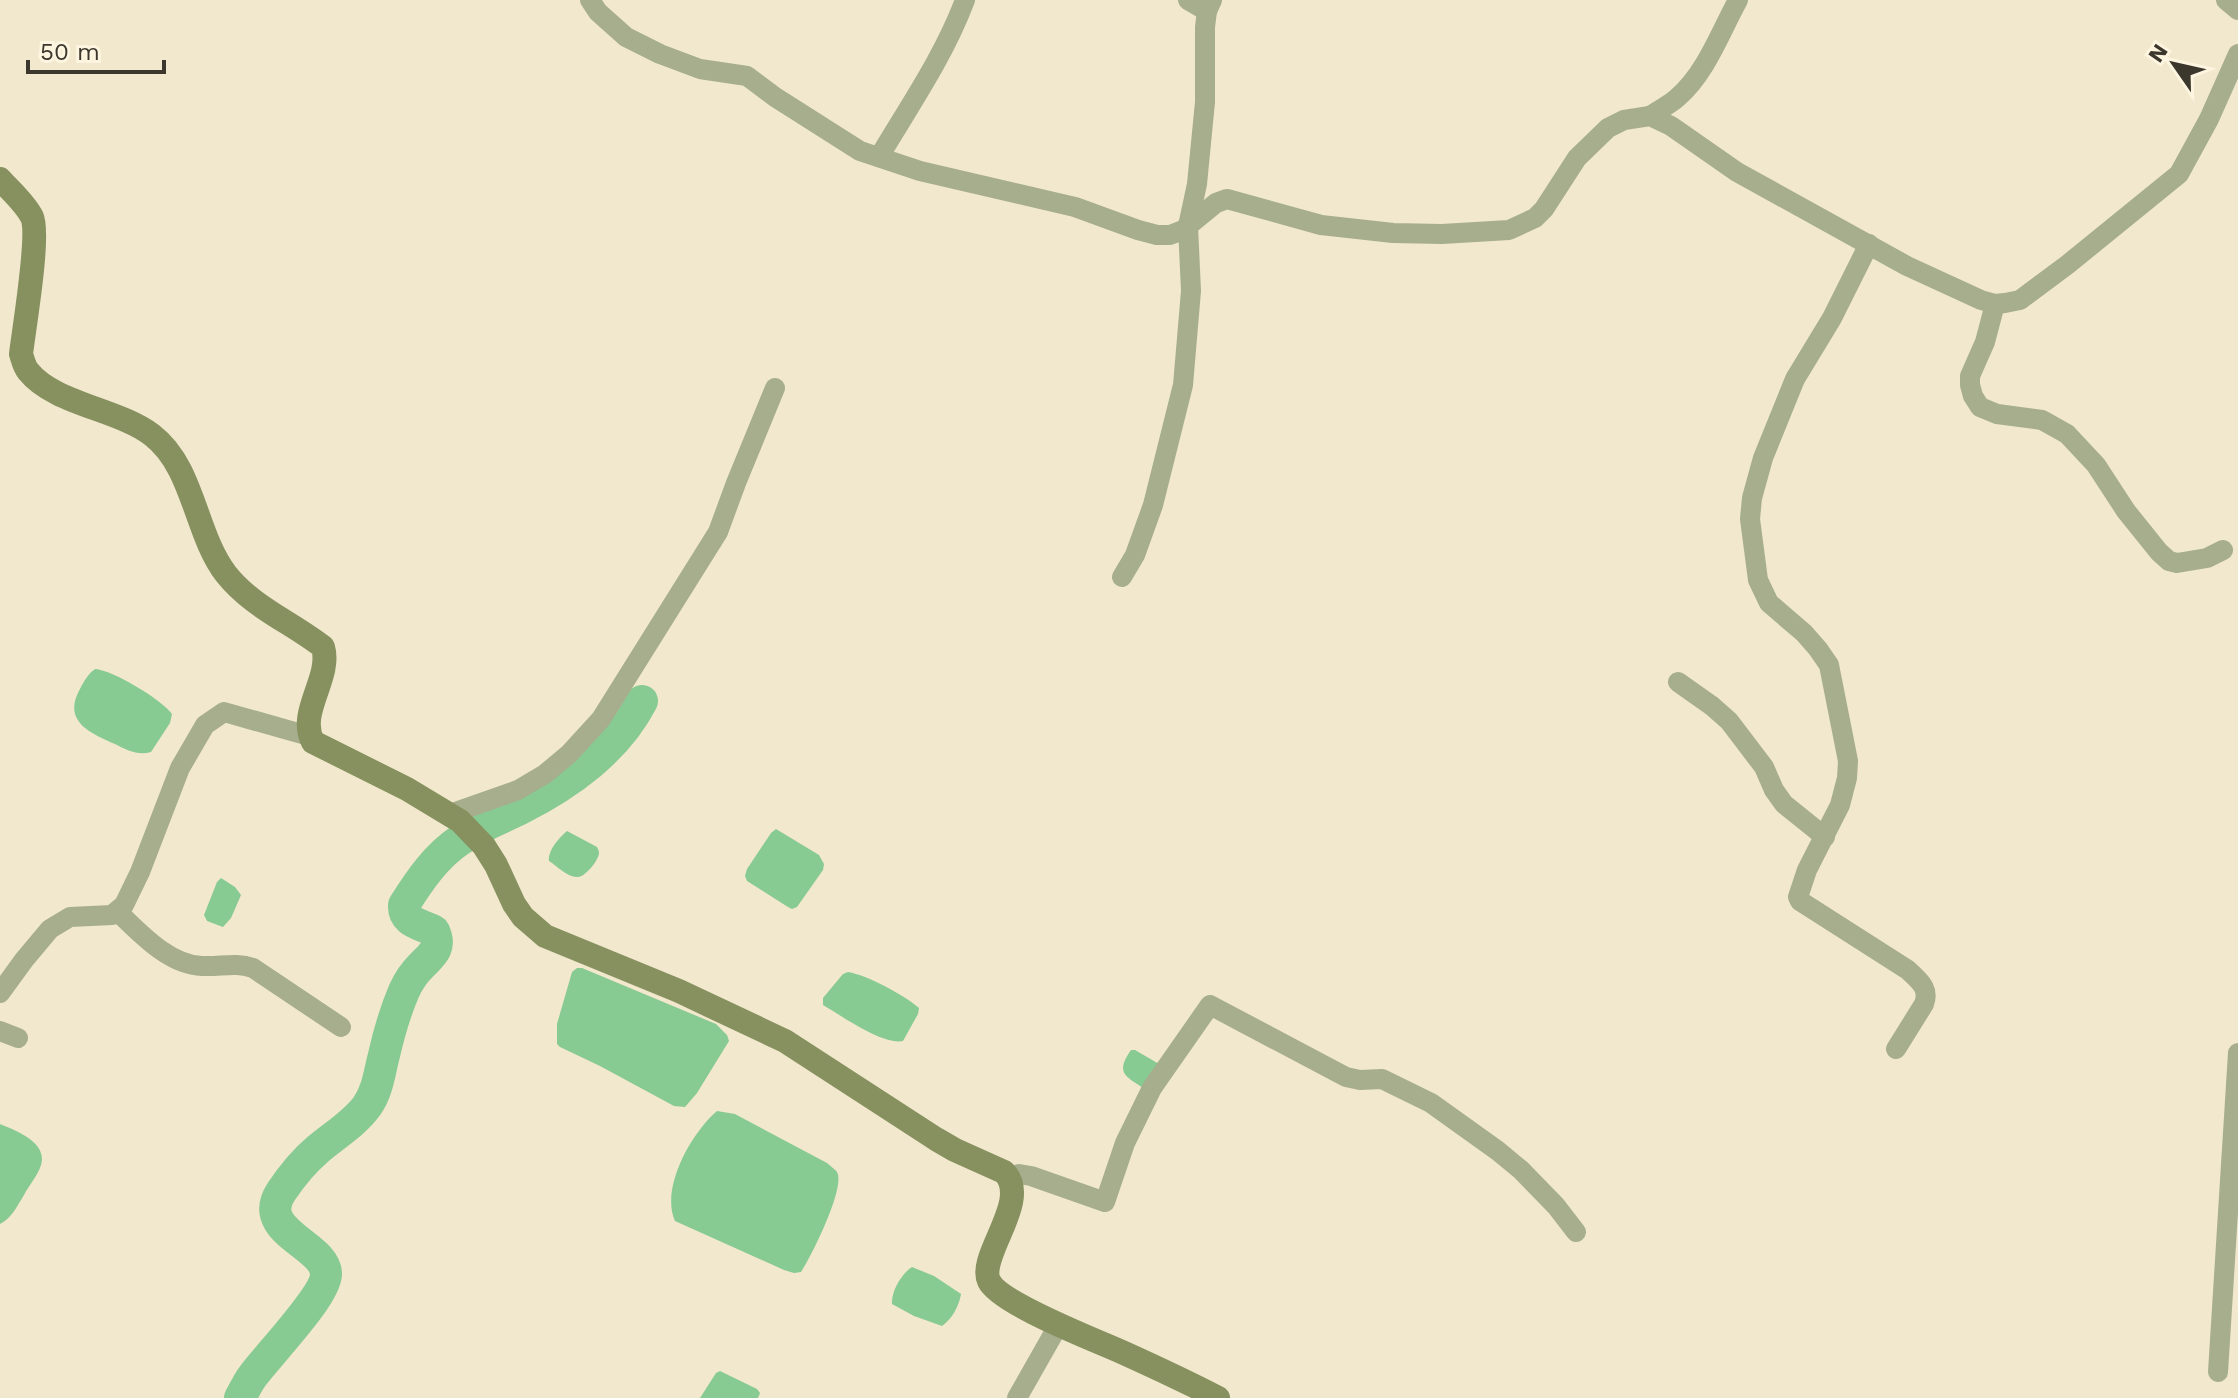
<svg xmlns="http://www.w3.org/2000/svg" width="2238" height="1398" font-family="'Work Sans',sans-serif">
<rect width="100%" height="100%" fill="#f2e8cd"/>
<g fill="#87ca92">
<path d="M95,669C113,670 162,700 172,714L170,723L151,752C138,756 127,750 115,744C90,733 62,721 80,689C84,681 88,674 95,669Z"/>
<polygon points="776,829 819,855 824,864 823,870 797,907 792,909 788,907 747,881 745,876 747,869 771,833"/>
<path d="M567,831L597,847C598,849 599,851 599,853C599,860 585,877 578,877C568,878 557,866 549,861C548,850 559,838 567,831Z"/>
<polygon points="221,878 235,887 241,895 231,918 223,927 207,921 204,915 217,882"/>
<polygon points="577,968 582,968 716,1024 727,1035 729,1041 697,1093 685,1107 674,1106 600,1066 560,1047 557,1044 557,1024 572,972"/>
<path d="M848,972C867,975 904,995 919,1008L918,1014L903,1041C882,1045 842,1016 823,1005V998L843,974Z"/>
<path d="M1131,1050H1135L1159,1064L1145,1089C1125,1076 1115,1073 1131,1050Z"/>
<path d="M717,1111L735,1114L827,1163C828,1164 836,1170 837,1172C846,1187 811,1257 801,1272L794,1273L784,1270L675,1221C660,1188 692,1132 717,1111Z"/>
<path d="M0,1124C14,1130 43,1140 42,1160C41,1172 29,1185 24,1195C17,1206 12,1218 0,1224Z"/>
<path d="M912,1267L934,1276L961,1294C959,1306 952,1319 942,1326L914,1316L892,1304C891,1292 901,1274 912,1267Z"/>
<polygon points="720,1371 757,1389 760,1393 758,1398 700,1398 716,1373"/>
</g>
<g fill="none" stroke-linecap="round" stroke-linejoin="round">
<path stroke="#87ca92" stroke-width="32" d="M240,1398C244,1391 247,1384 252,1377C267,1356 326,1296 326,1274C326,1245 255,1232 281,1192C291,1177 303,1162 317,1150C333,1136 354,1124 367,1106C378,1090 379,1074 384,1055C389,1033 395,1012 404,991C408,982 414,973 421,966C432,955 442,948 434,931C421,924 403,923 404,905C419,881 436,856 460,840C478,827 500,819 520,809C569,784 616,751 642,701"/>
<g stroke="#a6ae8d" stroke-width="20">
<polyline points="590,0 598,12 626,37 660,54 700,69 747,76 775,97 860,151 920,171 1075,207 1138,230 1157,235 1170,235 1183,230 1216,203 1227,199 1321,225 1393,233 1442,234 1509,230 1535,218 1544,209 1577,158 1608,128 1624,120 1650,116 1671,126 1737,172 1907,266 1981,300 1995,304 2005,303 2020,300 2067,265 2179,174 2209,119 2238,54"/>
<polyline points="1188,0 1207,11"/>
<polyline points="2226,0 2238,10"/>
<path d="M1650,116C1659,110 1669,105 1677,98C1706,73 1720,33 1738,0"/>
<path d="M879,157C910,105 944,56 965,0"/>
<path d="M1869,244L1832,318L1795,379L1763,458L1752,498L1750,519L1758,580L1769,603L1804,633L1818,649L1829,665L1848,761L1847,778L1840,805L1807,870L1798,897L1800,901L1908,970C1919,981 1930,988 1924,1004L1896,1049"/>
<polyline points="1995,304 1985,342 1970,376 1970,385 1973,396 1980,407 1997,414 2042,420 2067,434 2096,465 2126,511 2159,552 2169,561 2177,563 2207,558 2223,550"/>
<polyline points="1122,577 1135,555 1153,505 1183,385 1191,291 1188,226 1197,184 1205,102 1205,27 1207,11 1212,0"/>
<polyline points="1678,682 1712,706 1729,721 1764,767 1774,790 1784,804 1825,837"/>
<polyline points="450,814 518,790 545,774 569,754 601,719 718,532 736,483 775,388"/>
<path d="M118,912C140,933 169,965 202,966C221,967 235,962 253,968L341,1027"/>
<polyline points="0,993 24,960 50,929 70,917 112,915 124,905 140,872 180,768 205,725 224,712 309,736"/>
<polyline points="0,1031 18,1038"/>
<polyline points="1009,1177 1019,1174 1031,1176 1105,1202 1125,1143 1152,1088 1210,1005 1346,1077 1360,1080 1382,1079 1431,1103 1498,1151 1521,1170 1556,1206 1576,1232"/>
<polyline points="2218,1372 2238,1053"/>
<polyline points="1017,1398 1059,1324"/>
</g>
<path stroke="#86915f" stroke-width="24" d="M0,179C11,191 25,203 32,217C40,235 24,328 21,354C23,360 24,366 28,371C54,404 118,409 152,435C194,467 195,534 226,574C252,607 291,622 323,647C332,678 297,712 313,742L407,789L460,821L484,846L496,865L514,904L523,917L545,936L679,991L785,1041L936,1139L955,1150L1004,1172C1032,1200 977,1256 989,1281C1000,1304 1098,1341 1124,1353C1155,1367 1187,1382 1218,1398"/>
</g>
<g transform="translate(2174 64) rotate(304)" stroke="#fef5e0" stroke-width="6" paint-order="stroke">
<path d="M0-6L14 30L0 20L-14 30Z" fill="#3b372c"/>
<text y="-12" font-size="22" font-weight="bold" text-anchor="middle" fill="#3b372c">N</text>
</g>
<path d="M28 60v12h136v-12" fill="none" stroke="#3b372c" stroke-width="4"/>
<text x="40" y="60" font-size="24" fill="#3b372c" stroke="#fef5e0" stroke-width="6" paint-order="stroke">50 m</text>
</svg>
